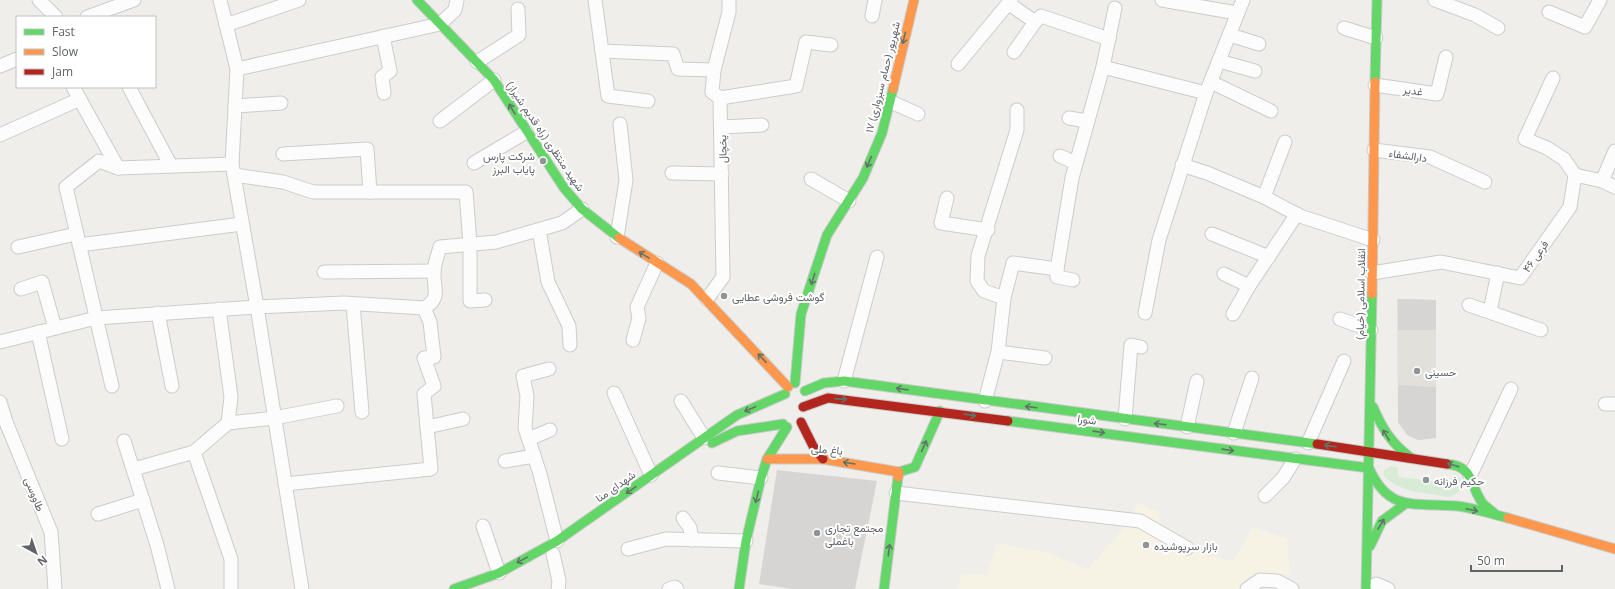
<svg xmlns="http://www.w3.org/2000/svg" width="1615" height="589" font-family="'Open Sans',Vazirmatn,sans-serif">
<rect width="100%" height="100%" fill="#efeeea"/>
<polygon fill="#f7f3e4" points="1138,503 1159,512 1160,533 1195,552 1233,561 1253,527 1287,539 1290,574 1257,573 1241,589 958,589 962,574 987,575 997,543 1047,553 1088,569 1129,522"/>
<polygon fill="#e2e0da" points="1397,299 1436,300 1436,438 1418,440 1398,422"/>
<polygon fill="#d8ebd6" points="1391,466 1398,468 1397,472 1399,477 1450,483 1454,472 1464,482 1463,487 1458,493 1449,497 1411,491 1396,485 1387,479 1383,474 1385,469"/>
<g fill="#d6d5d3">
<polygon points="1398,299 1436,300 1436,330 1398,330"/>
<polygon points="1398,385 1436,387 1436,438 1418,440 1407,435 1398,422"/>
<polygon points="777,470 877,481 855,589 792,589 759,584"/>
</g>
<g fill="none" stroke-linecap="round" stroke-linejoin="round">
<g stroke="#cbcccc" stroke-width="15">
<g id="street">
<polyline points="39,0 56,17"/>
<polyline points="220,0 237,69 232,164 257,307 302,589"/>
<polyline points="595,0 608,96 648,101"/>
<polyline points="1162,0 1237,13"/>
<polyline points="1435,0 1475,15 1498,28"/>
<polyline points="1008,3 1035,22 1041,16 1109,39"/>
<polyline points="1549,12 1585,27 1600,0"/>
<polyline points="872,16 875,0"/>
<polyline points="87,17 134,0"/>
<polyline points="226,25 299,0"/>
<polyline points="1344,28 1376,38"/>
<polyline points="1230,35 1259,44"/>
<polyline points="383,36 390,71 382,77 384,93"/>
<polyline points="602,51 673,54 678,69 714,70"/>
<polyline points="1014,52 1035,22"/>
<polyline points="1219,61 1255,71"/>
<polyline points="477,62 519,35 518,9"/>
<polyline points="958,64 1011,0"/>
<polyline points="0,66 17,59"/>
<polyline points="1103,67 1206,93"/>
<polyline points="237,69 440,24 455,10 457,0"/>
<polyline points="1553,78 1525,139 1547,148 1564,159 1575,175"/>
<polyline points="1211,82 1271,111"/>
<polyline points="1375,85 1437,94 1446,57"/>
<polyline points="73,87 118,168 232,164"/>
<polyline points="129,87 171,166"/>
<polyline points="720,98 796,86 806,42 831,45"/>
<polyline points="889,101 918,114"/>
<polyline points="235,106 281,103"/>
<polyline points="1069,118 1087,121"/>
<polyline points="440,121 494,80"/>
<polyline points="721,127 762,125"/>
<polyline points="0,135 80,99"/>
<polyline points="1374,150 1430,157 1485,182"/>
<polyline points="283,154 367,149 370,192"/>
<polyline points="1060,156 1076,163"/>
<polyline points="474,163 526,132"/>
<polyline points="1182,165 1207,173 1264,197 1300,216 1373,240"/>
<polyline points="672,173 722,174"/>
<polyline points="234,175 283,182 313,192 466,192 470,244 470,301 485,300"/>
<polyline points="811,179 849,201"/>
<polyline points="1602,181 1615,187"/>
<polyline points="1264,197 1285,142"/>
<polyline points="947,198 941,223 988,230"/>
<polyline points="539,230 548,282 569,326 570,345"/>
<polyline points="1212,234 1269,257"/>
<polyline points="617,237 626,180 620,124"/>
<polyline points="79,245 242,224"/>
<polyline points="18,247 76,234"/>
<polyline points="324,272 434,271"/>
<polyline points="1372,273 1441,262 1520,278 1570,207 1575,175 1602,181 1615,151"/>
<polyline points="1224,274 1249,286"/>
<polyline points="1073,280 1057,277 1057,269 1072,178 1103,67 1115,8"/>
<polyline points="21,289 42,282 55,328"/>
<polyline points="1004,298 984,291 977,281 978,256 1017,130 1017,110"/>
<polyline points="707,299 723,277 720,98 712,92 714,70 729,12 729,0"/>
<polyline points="353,304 362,412"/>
<polyline points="1469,305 1541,330"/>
<polyline points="424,308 430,322 434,357 424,358 434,386 424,394 427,427 463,419"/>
<polyline points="219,309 231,397 228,423"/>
<polyline points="1490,311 1498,273"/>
<polyline points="158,313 172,386"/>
<polyline points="1145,313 1159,240 1206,93 1243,0"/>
<polyline points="1233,314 1249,286 1297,214"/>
<polyline points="1340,319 1371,330"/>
<polyline points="38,332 62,439"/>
<polyline points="633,340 639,318 637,307 657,263"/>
<path d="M0,342L96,318L257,307L344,303L424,308C442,298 433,288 434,272C434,264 438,255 440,247L496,242L562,223L582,209"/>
<polyline points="998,352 1045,358"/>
<polyline points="549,369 523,376 527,396 525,428 540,474 557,541"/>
<polyline points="844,381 877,257"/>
<polyline points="112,386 66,187 99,161 118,168"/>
<polyline points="614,393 651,475"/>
<polyline points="681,401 704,438"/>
<polyline points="985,401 998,352 1004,298 1013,263 1057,269"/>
<polyline points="0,402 6,422 51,532 55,589"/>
<polyline points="1605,404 1615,404"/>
<polyline points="1125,419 1131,345 1141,347"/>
<polyline points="1187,427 1197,381"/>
<polyline points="1234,433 1252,378"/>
<polyline points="529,439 550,430"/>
<polyline points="124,441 157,545 168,589"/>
<polyline points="1308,443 1344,361"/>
<polyline points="194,452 231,559 231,589"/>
<polyline points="505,461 534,456"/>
<polyline points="134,469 194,452 228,423 274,418 337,406"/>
<polyline points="718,473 761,478"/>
<polyline points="1470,476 1511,389"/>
<polyline points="285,484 431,469 427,427"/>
<polyline points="896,493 1140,521 1187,548"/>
<polyline points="1265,496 1283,478 1295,459"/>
<polyline points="98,514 143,500"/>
<polyline points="683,518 690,528 692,540"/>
<polyline points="483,526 499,573"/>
<polyline points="628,549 666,539 746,541"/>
<polyline points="553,554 559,581 558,589"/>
<polyline points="1376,584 1388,589"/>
<polyline points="669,589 675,587 677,589"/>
<polyline points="1247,589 1260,580 1277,581 1292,589"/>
</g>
</g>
<g stroke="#cacacb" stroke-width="11">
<g id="fast">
<polyline points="417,0 494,80 564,188 582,209 619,238"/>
<polyline points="1375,82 1377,0"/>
<polyline points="795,383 801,314 827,235 863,178 882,133 893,89"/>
<polyline points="805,391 824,383 844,381 1317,444"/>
<path d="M1373,407C1382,428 1391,443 1410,457"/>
<path d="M1008,421L1369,468C1389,514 1417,502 1457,506C1474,508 1492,514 1508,518"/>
<polyline points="712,443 737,431 783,424"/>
<path d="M1447,464C1473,466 1470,484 1481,501C1484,506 1491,510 1495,514"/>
<polyline points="899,472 915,467 940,411"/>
<polyline points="1370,546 1382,521 1405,504"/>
<polyline points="454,589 499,573 557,541 737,415 785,394"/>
<polyline points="739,589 746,541 761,478 767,459 787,427"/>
<polyline points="884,589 898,477"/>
<polyline points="1366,589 1372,294"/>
</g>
</g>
<g stroke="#cacacb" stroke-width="11">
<g id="slow">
<polyline points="893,89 914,0"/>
<polyline points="619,238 691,284 788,387"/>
<polyline points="1372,294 1375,82"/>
<polyline points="767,459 823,459 899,472 898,477"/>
<polyline points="1508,518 1615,549"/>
</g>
</g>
<g stroke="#cacacb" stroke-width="11">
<g id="jam">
<polyline points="803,407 828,398 1008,421"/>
<polyline points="801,422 813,446 823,459"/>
<polyline points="1317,444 1447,464"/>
</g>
</g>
<use href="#street" stroke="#fdfcfc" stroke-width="13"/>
<use href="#fast" stroke="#63d668" stroke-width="9"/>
<use href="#slow" stroke="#ff974d" stroke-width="9"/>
<use href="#jam" stroke="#b3261e" stroke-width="9"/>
</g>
<defs><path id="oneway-shaft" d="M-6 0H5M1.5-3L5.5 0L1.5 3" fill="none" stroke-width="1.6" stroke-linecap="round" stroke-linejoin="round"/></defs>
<g stroke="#607468">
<use href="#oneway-shaft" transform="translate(904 38) rotate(104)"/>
<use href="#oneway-shaft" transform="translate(512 109) rotate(-122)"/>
<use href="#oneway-shaft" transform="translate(869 162) rotate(113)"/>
<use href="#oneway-shaft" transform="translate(644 255) rotate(-148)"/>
<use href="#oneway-shaft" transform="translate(813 279) rotate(108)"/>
<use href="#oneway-shaft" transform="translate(762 358) rotate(-133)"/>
<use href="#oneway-shaft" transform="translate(902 389) rotate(-172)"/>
<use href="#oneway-shaft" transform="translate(841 399) rotate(4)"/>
<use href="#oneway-shaft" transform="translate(1031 407) rotate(-173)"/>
<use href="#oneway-shaft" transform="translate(750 409) rotate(157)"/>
<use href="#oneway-shaft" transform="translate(970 415) rotate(8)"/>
<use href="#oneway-shaft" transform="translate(1160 424) rotate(-173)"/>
<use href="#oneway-shaft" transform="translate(1099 432) rotate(8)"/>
<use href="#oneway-shaft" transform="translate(1386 435) rotate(-122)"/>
<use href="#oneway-shaft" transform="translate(924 446) rotate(-66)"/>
<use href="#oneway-shaft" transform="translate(1330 446) rotate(-172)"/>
<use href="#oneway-shaft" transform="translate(1228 450) rotate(8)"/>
<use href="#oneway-shaft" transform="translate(849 463) rotate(-171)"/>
<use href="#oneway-shaft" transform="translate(1453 465) rotate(-162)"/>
<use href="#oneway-shaft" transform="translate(631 490) rotate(145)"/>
<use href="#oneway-shaft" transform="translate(757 497) rotate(104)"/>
<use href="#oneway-shaft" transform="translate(1472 510) rotate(12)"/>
<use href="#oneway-shaft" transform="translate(1381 524) rotate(-59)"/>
<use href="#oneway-shaft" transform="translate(889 550) rotate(-83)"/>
<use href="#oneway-shaft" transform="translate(522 560) rotate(151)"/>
</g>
<g fill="#919496" stroke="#fff" stroke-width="1.5">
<circle cx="543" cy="161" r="4"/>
<circle cx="724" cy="296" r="4"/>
<circle cx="1417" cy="371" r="4"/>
<circle cx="1426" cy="480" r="4"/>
<circle cx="817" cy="533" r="4"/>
<circle cx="1146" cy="545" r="4"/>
</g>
<g text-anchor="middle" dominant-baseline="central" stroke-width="4" stroke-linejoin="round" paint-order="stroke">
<g font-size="11" fill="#5f6368" stroke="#fff">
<text transform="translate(882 77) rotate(-76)">۱۷ شهریور (حمام سبزواری)</text>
<text transform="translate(1413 90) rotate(8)">غدیر</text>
<text transform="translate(546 136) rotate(56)">شهید منتظری (راه قدیم شیراز)</text>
<text transform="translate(722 149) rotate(-91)">یخچال</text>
<text transform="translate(1408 155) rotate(8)">دارالشفاء</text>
<text transform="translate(1535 256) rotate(-55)">فرعی ۴۶</text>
<text transform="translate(1360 294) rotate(-89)">انقلاب اسلامی (خیام)</text>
<text transform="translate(1087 419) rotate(8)">شورا</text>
<text transform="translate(827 449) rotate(5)">باغ ملی</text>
<text transform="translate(615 486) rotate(-35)">شهدای منا</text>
<text transform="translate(35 494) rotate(68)">طاووسی</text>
</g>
<g font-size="11" fill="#5f6368" stroke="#fff" text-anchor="start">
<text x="535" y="155" text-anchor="end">شرکت پارس<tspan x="535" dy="13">پایاب البرز</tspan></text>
<text x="732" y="296">گوشت فروشی عطایی</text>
<text x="1425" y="371">حسینی</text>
<text x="1434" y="480">حکیم فرزانه</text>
<text x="825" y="527">مجتمع تجاری<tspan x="825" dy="13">باغملی</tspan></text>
<text x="1154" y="545">بازار سرپوشیده</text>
</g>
</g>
<rect x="16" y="16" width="140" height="72" fill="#ffffff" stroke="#bfc1c3"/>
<rect x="24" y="29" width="20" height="6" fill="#63d668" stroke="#bfc1c3"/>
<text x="52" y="36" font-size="12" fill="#5f6368">Fast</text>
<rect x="24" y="49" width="20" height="6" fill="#ff974d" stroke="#bfc1c3"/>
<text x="52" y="56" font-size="12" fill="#5f6368">Slow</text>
<rect x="24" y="69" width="20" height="6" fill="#b3261e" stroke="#bfc1c3"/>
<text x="52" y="76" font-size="12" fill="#5f6368">Jam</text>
<g transform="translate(36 553) rotate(140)" stroke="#ffffff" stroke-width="3" paint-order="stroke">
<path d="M0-3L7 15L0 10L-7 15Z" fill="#5f6368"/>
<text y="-6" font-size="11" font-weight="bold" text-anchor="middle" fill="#5f6368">N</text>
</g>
<path d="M1471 565v6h91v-6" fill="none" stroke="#5f6368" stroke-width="2"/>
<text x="1477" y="565" font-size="12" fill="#5f6368" stroke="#ffffff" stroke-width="3" paint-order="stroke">50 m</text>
</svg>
